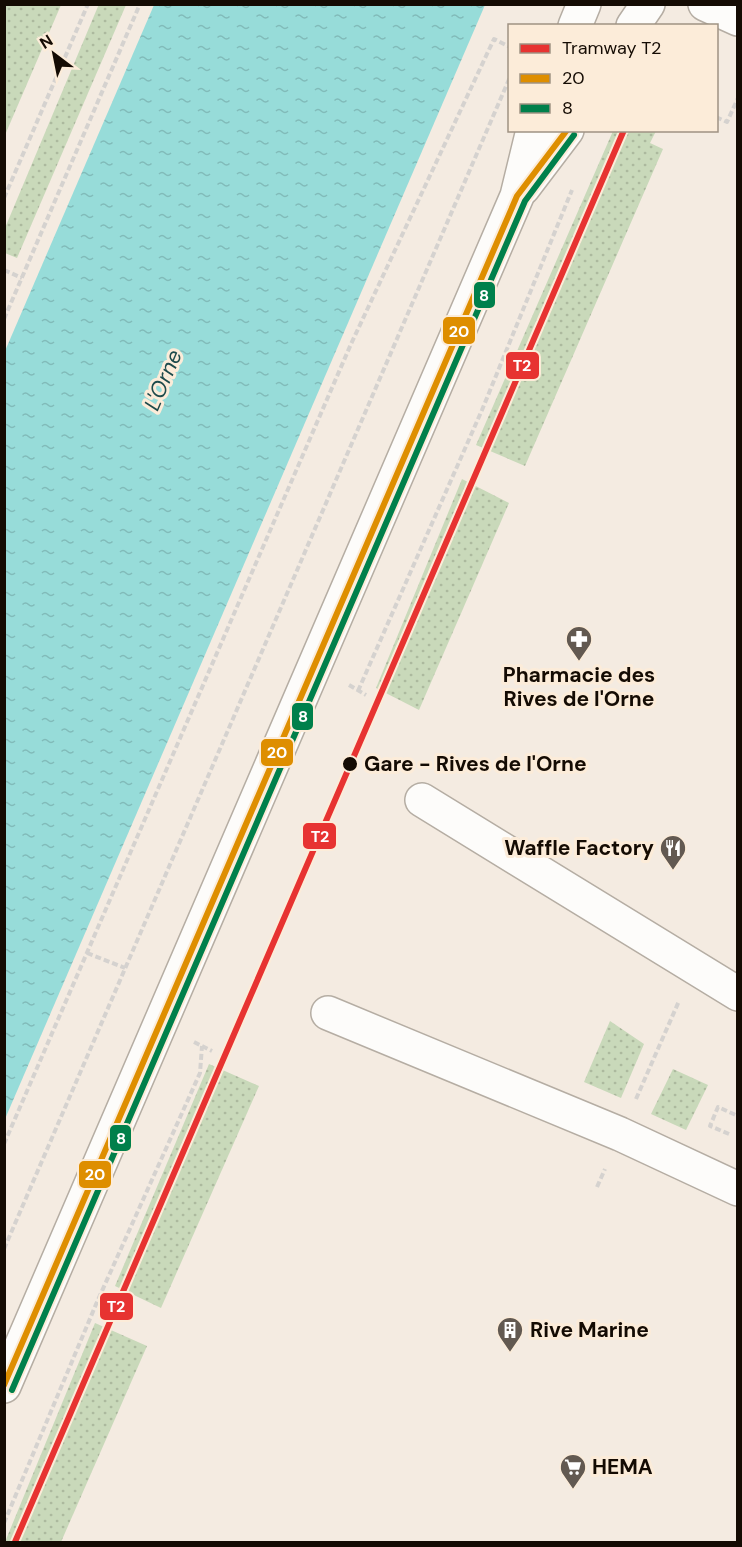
<svg xmlns="http://www.w3.org/2000/svg" width="742" height="1547" font-family="'DM Sans',sans-serif">
<defs>
<pattern id="grass-dots" width="8" height="8" patternUnits="userSpaceOnUse" patternTransform="scale(1.5)"><rect width="8" height="8" fill="#c9d9ba"/><path d="M2 2h.1M6 6h.1" fill="none" stroke="#acb99e" stroke-width="1.8" stroke-linecap="round"/></pattern>
<pattern id="water-ripples" width="26" height="14" patternUnits="userSpaceOnUse" patternTransform="scale(1.5)"><rect width="26" height="14" fill="#97dcd9"/><path d="M2 4q2-2 4 0t4 0M15 11q2-2 4 0t4 0" fill="none" stroke="#81bbb9"/></pattern>
</defs>
<rect width="100%" height="100%" fill="#f4ebe1"/>
<g fill="url(#grass-dots)">
<polygon points="5,4 61,5 5,135 4,5"/>
<polygon points="99,4 126,5 17,258 5,253 5,228"/>
<polygon points="613,131 656,131 650,143 663,149 525,466 476,445"/>
<polygon points="462,479 509,503 419,710 376,688"/>
<polygon points="610,1021 644,1044 621,1098 584,1082"/>
<polygon points="209,1064 259,1086 161,1308 115,1286"/>
<polygon points="673,1069 708,1085 686,1130 651,1114"/>
<polygon points="95,1323 147,1346 61,1542 5,1542"/>
</g>
<polygon fill="url(#water-ripples)" points="154,5 485,5 5,1119 5,351"/>
<g fill="none" stroke-linecap="round" stroke-linejoin="round">
<g stroke="#b5ada3" stroke-width="36">
<g id="minor">
<polyline points="705,4 738,19"/>
<polyline points="422,800 738,994"/>
<polyline points="328,1013 620,1134 738,1189"/>
</g>
</g>
<g stroke="#b5ada3" stroke-width="36">
<g id="major">
<polyline points="575,26 584,4"/>
<polyline points="633,26 648,4"/>
<polyline points="523,188 567,130"/>
<polyline points="4,1386 517,196 533,130"/>
</g>
</g>
<g stroke="#d5d2cf" stroke-width="4" stroke-dasharray="6 3" stroke-linecap="butt">
<polyline points="716,117 727,122 738,98"/>
<polyline points="4,198 88,4"/>
<polyline points="4,270 22,278"/>
<polyline points="4,319 140,4"/>
<polyline points="349,685 366,695"/>
<polyline points="358,691 482,410 572,190"/>
<polyline points="87,953 125,968"/>
<polyline points="194,1042 212,1051"/>
<polyline points="636,1099 679,1001"/>
<polyline points="729,1134 710,1126 718,1107 738,1116"/>
<polyline points="4,1144 351,344 494,39 510,47"/>
<polyline points="597,1187 605,1169"/>
<polyline points="4,1249 510,77"/>
<polyline points="4,1523 97,1302 200,1073 202,1046"/>
</g>
<use href="#minor" stroke="#fdfcfa" stroke-width="33"/>
<use href="#major" stroke="#fdfcfa" stroke-width="33"/>
<g stroke="#fcecd9" stroke-width="10">
<polyline id="bus-1" points="4,1385 517,196 567,130"/>
</g>
<g stroke="#fcecd9" stroke-width="10">
<polyline id="bus-2" points="12,1390 525,201 574,135"/>
</g>
<use href="#bus-1" stroke="#de8e00" stroke-width="6"/>
<use href="#bus-2" stroke="#00804b" stroke-width="6"/>
<g stroke="#fcecd9" stroke-width="10">
<polyline id="tram-1" points="15,1542 624,130"/>
</g>
<use href="#tram-1" stroke="#e73331" stroke-width="6"/>
</g>
<defs>
<g id="pharmacy-pin" transform="scale(1.35)"><path d="M0 17L-7.5 6A9.5 9.5 0 1 1 7.5 6Z" fill="#625951" stroke="#fcecd9"/><path d="M-2-6h4v4h4v4h-4v4h-4v-4h-4v-4h4Z" fill="#fff"/></g>
<g id="restaurant-pin" transform="scale(1.35)"><path d="M0 17L-7.5 6A9.5 9.5 0 1 1 7.5 6Z" fill="#625951" stroke="#fcecd9"/><path d="M-5-6h1v4h1v-4h1v4h1v-4h1v5L-1.5 .5V6h-2V.5L-5-1ZM5-6V6H3V1.5H1.5Q1.5-4 5-6Z" fill="#fff"/></g>
<g id="building-pin" transform="scale(1.35)"><path d="M0 17L-7.5 6A9.5 9.5 0 1 1 7.5 6Z" fill="#625951" stroke="#fcecd9"/><path d="M-4-6H4V6H1V3H-1V6H-4ZM-2.5-4.3h1.7v1.8h-1.7ZM.8-4.3h1.7v1.8H.8ZM-2.5-1h1.7V.8h-1.7ZM.8-1h1.7V.8H.8Z" fill="#fff"/></g>
<g id="supermarket-pin" transform="scale(1.35)"><path d="M0 17L-7.5 6A9.5 9.5 0 1 1 7.5 6Z" fill="#625951" stroke="#fcecd9"/><path d="M-6-5.5h2.5l.6 2H6L4.5 2H-2.5L-4.4-4H-6ZM-1.5 3.2a1.3 1.3 0 1 0 .1 0ZM3 3.2a1.3 1.3 0 1 0 .1 0Z" fill="#fff"/></g>
</defs>
<g fill-rule="evenodd">
<use href="#pharmacy-pin" x="579" y="639"/>
<use href="#restaurant-pin" x="673" y="848"/>
<use href="#building-pin" x="510" y="1330"/>
<use href="#supermarket-pin" x="573" y="1467"/>
</g>
<circle fill="#140b03" stroke="#fcecd9" stroke-width="2" cx="350" cy="764" r="8"/>
<g text-anchor="middle" dominant-baseline="central" stroke-width="6" stroke-linejoin="round" paint-order="stroke">
<g font-size="21" font-weight="bold" fill="#140b03" stroke="#fcecd9" text-anchor="start">
<text x="579" y="675" text-anchor="middle">Pharmacie des<tspan x="579" dy="24">Rives de l'Orne</tspan></text>
<text x="654" y="848" text-anchor="end">Waffle Factory</text>
<text x="530" y="1330">Rive Marine</text>
<text x="592" y="1467">HEMA</text>
</g>
<g font-size="21" font-weight="bold" fill="#140b03" stroke="#fcecd9" text-anchor="start">
<text x="364" y="764">Gare - Rives de l'Orne</text>
</g>
<g font-size="22" font-style="italic" fill="#1d4b4c" stroke="#fcecd9">
<text transform="translate(163 380) rotate(-67)">L'Orne</text>
</g>
</g>
<g stroke="#fcecd9" stroke-width="2">
<rect x="473" y="281" width="23" height="28" rx="6" fill="#00804b"/>
<rect x="442" y="316" width="34" height="29" rx="6" fill="#de8e00"/>
<rect x="505" y="351" width="35" height="29" rx="6" fill="#e73331"/>
<rect x="291" y="702" width="23" height="29" rx="6" fill="#00804b"/>
<rect x="260" y="738" width="34" height="29" rx="6" fill="#de8e00"/>
<rect x="302" y="822" width="35" height="28" rx="6" fill="#e73331"/>
<rect x="109" y="1124" width="23" height="28" rx="6" fill="#00804b"/>
<rect x="78" y="1160" width="34" height="29" rx="6" fill="#de8e00"/>
<rect x="99" y="1292" width="35" height="29" rx="6" fill="#e73331"/>
</g>
<g font-size="16" text-anchor="middle" font-weight="bold" fill="#fff">
<text x="484" y="301">8</text>
<text x="459" y="337">20</text>
<text x="522" y="371">T2</text>
<text x="303" y="722">8</text>
<text x="277" y="758">20</text>
<text x="320" y="842">T2</text>
<text x="121" y="1144">8</text>
<text x="95" y="1180">20</text>
<text x="116" y="1312">T2</text>
</g>
<rect width="742" height="1547" fill="none" stroke="#140b03" stroke-width="12"/>
<rect x="508" y="24" width="210" height="108" fill="#fcecd9" stroke="#9f9283" stroke-width="1.5"/>
<rect x="520" y="44" width="30" height="9" fill="#e73331" stroke="#9f9283" stroke-width="1.5"/>
<text x="562" y="54" font-size="18" fill="#140b03">Tramway T2</text>
<rect x="520" y="74" width="30" height="9" fill="#de8e00" stroke="#9f9283" stroke-width="1.5"/>
<text x="562" y="84" font-size="18" fill="#140b03">20</text>
<rect x="520" y="104" width="30" height="9" fill="#00804b" stroke="#9f9283" stroke-width="1.5"/>
<text x="562" y="114" font-size="18" fill="#140b03">8</text>
<g transform="translate(54 54) rotate(328)" stroke="#fcecd9" stroke-width="4.5" paint-order="stroke">
<path d="M0-4.5L10 22L0 15L-10 22Z" fill="#140b03"/>
<text y="-9" font-size="16" font-weight="bold" text-anchor="middle" fill="#140b03">N</text>
</g>
</svg>
